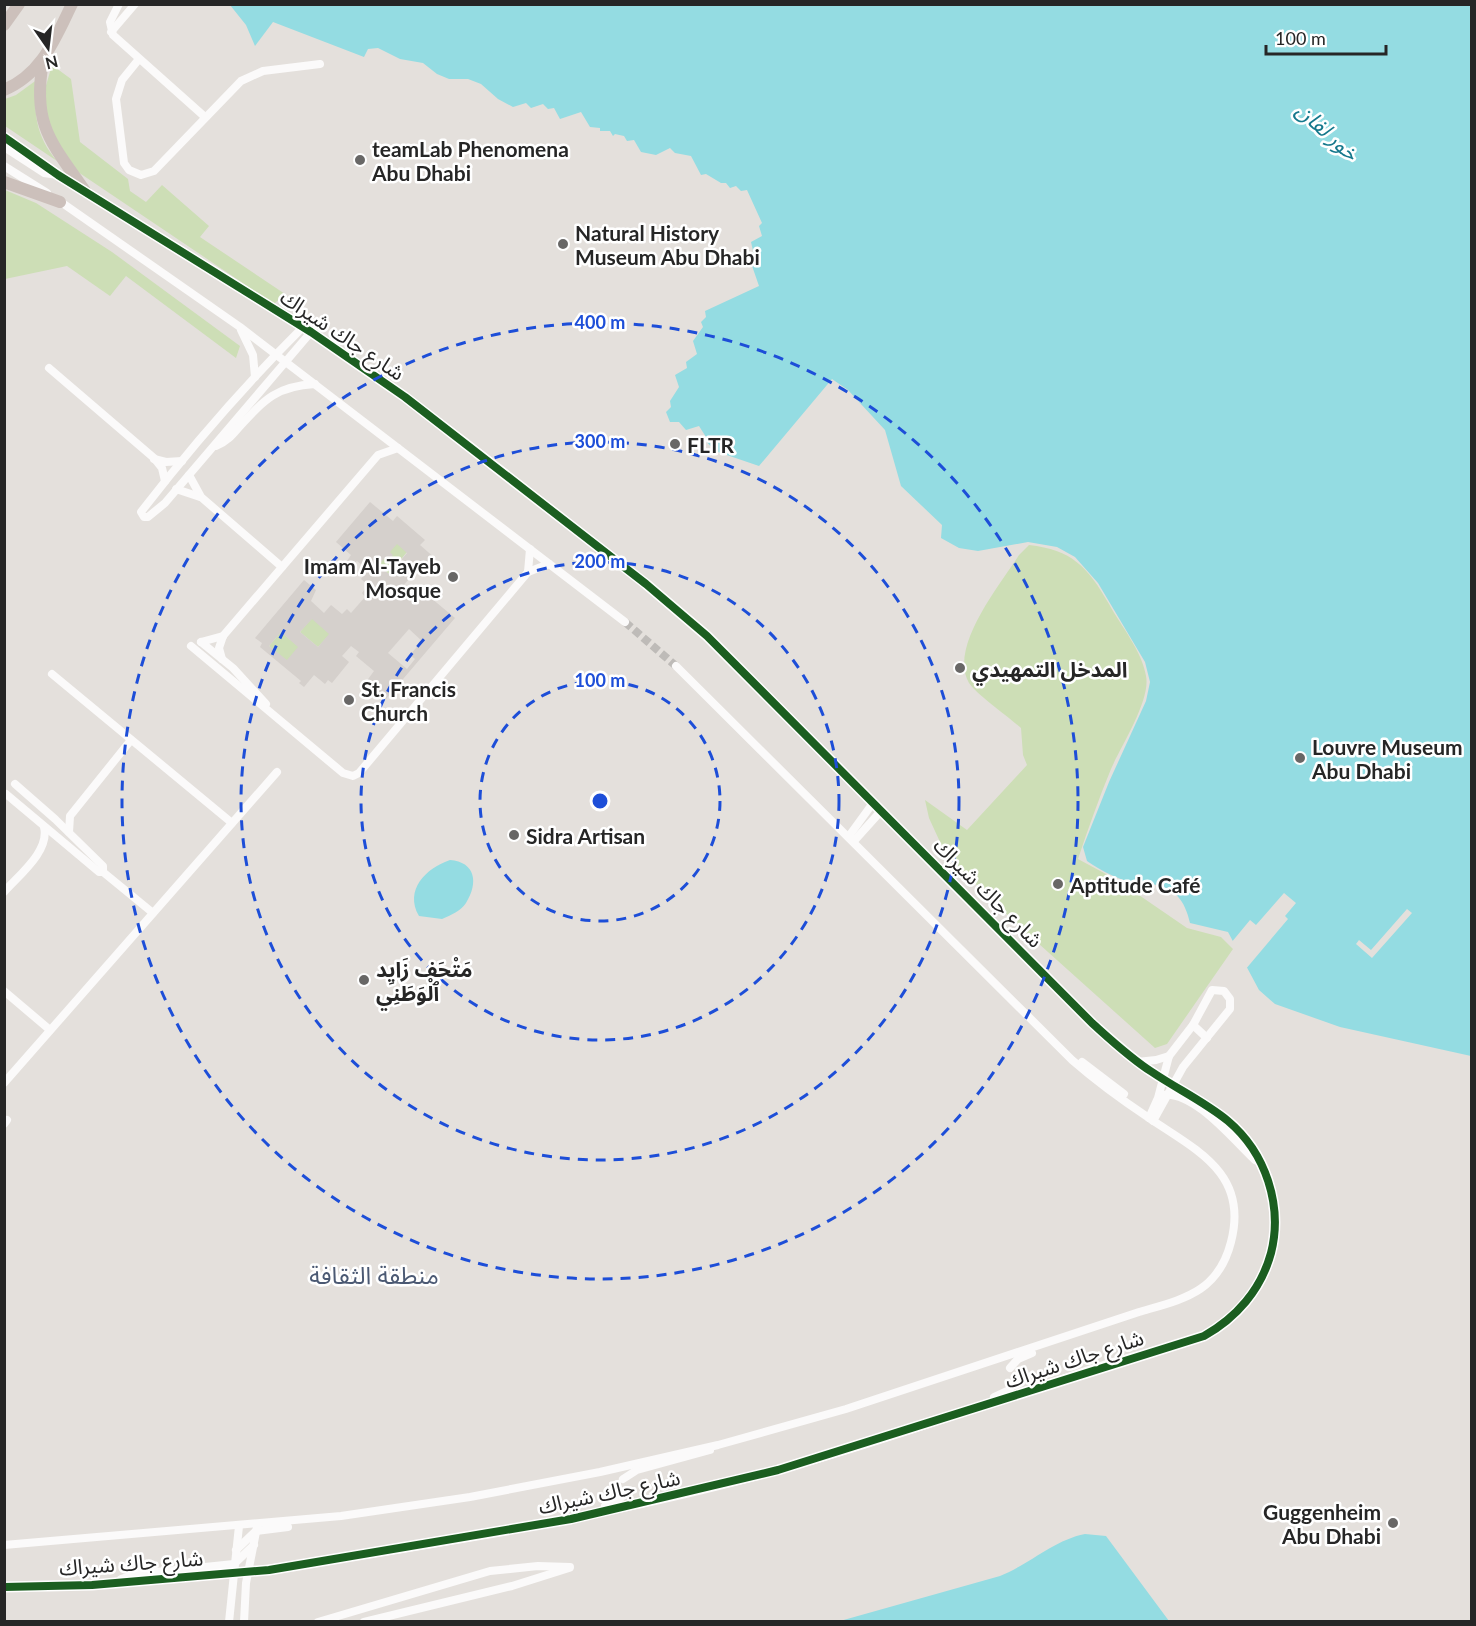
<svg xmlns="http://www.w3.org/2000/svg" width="1476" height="1626" font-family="Lato,'Noto Sans Arabic',sans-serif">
<rect width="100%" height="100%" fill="#e4e0dc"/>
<g fill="#cddeb6">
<polygon points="52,65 71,79 80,142 128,179 130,191 146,202 162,185 209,226 200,237 285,294 274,304 78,172 47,134 45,89"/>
<path d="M38,79C32,110 36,137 57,161L5,126V99L16,95Z"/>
<polygon points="5,190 36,203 112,252 240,346 236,358 126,276 110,296 67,266 5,279"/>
<polygon points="397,543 407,552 389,574 378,565 386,556 389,559 392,556 389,552"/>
<path d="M1029,545C1072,550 1087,566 1109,604C1121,626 1142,651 1146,676C1151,700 1121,746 1111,769C1099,798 1088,829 1078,859L1117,880L1187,928L1221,937L1233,949L1167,1044L1155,1048L1019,926L946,855L929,818L925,800L967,830L1027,765L1023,755L1021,728C1010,718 975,693 969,683C948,647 1001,584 1019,555Z"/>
<polygon points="312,618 330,634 318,647 300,632"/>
<polygon points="281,632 299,647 287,661 269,646"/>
</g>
<path fill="#d5d0cc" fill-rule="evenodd" d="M370,502L393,521L397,516L425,540L420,545L436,559L421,575L416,571L402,587L409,593L412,590L421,598L425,593L455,618L386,699L366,682L374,671L356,656L359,652L351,646L342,656L349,662L332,683L328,680L325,684L314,675L304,687L299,683L301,681L260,647L262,643L255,638L304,580L316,590L311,601L324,613L331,605L342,614L347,609L351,613L365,597L362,593L368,585L361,579L368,570L357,561L352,565L347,561L351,555L336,542ZM397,544L407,553L389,574L378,565L386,557L389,559L393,555L390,552ZM312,619L329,634L318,647L300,632ZM409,629L422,641L410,655L415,659L407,669L388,653ZM281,632L298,647L287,660L269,646Z"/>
<g fill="#94dce2">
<path d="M230,5H1471V1056L1340,1027L1275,1004L1259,990L1228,932L1190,923C1185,901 1175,886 1149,884C1146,883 1143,885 1140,884C1123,882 1101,871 1087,861L1083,847L1109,782L1146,701L1150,682L1145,662L1098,583L1075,557L1057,547L1028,542L978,551L959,548L941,538L942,525L901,486L885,430L848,390L832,379L759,466L715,451L705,440L706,437L699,426L686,430L679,422H670L666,412L671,407L670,401L679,387L675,375L687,368L686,362L697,354L693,341L703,327L701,322L706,317L705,311L759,286L750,260L754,255L751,242L762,236L759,226L762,223L747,190L741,191L736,186L730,188L726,183H721L706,174L701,175L691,156L675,153L670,148L656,155L641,152L634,140L627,141L624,136L615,134L613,136L610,131H600V128L590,127L581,112L560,119L554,108L548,109L543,104L531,108L526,103L513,107L498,99L481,84L468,79H449L437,74L423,63L400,59L378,48L368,49L364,57L273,22L255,46L246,25Z"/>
<path d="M450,860C475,862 479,882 466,903C461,911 451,915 442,919L419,916C404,890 426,868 450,860Z"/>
<path d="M1085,1534L1106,1536L1169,1621H840L1000,1576C1030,1564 1054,1540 1085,1534Z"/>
</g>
<g fill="#e4e0dc">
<polygon points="1284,893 1296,903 1285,916 1288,919 1245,970 1231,943 1250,920 1256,925"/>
<polygon points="1407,909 1412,913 1372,958 1356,944 1359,940 1371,950"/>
</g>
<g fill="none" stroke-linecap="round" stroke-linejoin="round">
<g stroke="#bebbb8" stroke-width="8" stroke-dasharray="8 4" stroke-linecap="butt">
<polyline points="646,584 707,636"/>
<polyline points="625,622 676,666"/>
</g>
<g stroke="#fbfafa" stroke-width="8">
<polyline points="119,4 110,22 113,35 205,117"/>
<polyline points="111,32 135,4"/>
<polyline points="139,59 122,80 116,99 124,163 129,170 141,175 154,171 241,81 263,71 320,64"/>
<path d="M4,137C103,206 208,267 310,332C428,407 536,498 646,584"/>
<polyline points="4,147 44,173 58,175"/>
<polyline points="4,166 47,193"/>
<polyline points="58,200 240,327 625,622"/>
<path d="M303,327C245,385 191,447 141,512L144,517H148L165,503L311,332"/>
<polyline points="241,330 253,355 255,377"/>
<polyline points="49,368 154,458 162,468 165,481"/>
<path d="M216,446C227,442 233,434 240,426C265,399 277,386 315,384"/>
<polyline points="154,459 166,462 182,461"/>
<polyline points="189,475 201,497 282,567"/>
<polyline points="176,489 200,497"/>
<polyline points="528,572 530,549"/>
<polyline points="201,642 233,668 266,704"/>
<polyline points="201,642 223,636"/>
<polyline points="191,646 343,773 353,776 359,773 528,572 549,564"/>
<polyline points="222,659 219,648 223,636 378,455 398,448"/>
<polyline points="52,674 232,823"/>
<polyline points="15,784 55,819 103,866 103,872"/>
<polyline points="6,794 99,872 103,872 153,913"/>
<polyline points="69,832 70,816 131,740"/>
<polyline points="849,836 873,803"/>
<polyline points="854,841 881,811"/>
<path d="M4,892C19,875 50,851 44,827"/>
<polyline points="4,991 50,1030"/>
<polyline points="1193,1025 1207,1038"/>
<polyline points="1082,1062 1124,1094"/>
<polyline points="1137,1062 1156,1060 1169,1056"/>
<polyline points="4,1083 277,772"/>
<path d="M1163,1095C1194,1090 1235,1142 1255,1160"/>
<polyline points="1149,1118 1158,1098 1169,1056 1193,1025 1212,990 1224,991 1230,999 1230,1009 1183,1067 1153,1121"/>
<polyline points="4,1124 7,1120"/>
<polyline points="1010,1368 1018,1359 1032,1353"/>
<polyline points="994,1397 1009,1390 1014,1383"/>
<polyline points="623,1479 637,1470 710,1450"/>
<polyline points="605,1506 615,1503 625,1494"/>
<path d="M4,1545L341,1516L470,1497L600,1472L718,1445L846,1409L1139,1312C1183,1299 1218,1293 1231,1242C1249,1173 1196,1150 1149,1118C1122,1100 1096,1081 1072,1060L676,666"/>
<polyline points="236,1550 256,1531 288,1527"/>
<polyline points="121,1579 137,1574 234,1564 254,1545"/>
<path d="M4,1587C138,1587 270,1571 401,1549C527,1528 653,1505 776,1471C867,1446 956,1415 1045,1385C1069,1377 1092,1368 1116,1361C1153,1351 1194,1346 1225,1322C1254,1301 1273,1266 1274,1230C1279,1138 1213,1113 1149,1070C1129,1057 1110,1040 1092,1023L707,636"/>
<polyline points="229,1622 239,1526"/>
<polyline points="244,1622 246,1583 257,1527"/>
<polyline points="318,1622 490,1571 538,1566 570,1567"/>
<polyline points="364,1622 512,1586 569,1568"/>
</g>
<g stroke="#ccc0bb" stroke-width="12">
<polyline points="4,25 19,4"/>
<path d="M43,61C32,125 51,142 85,191"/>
<path d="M4,90C42,74 55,39 72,4"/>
<polyline points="4,182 60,202"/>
</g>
<g stroke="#fff" stroke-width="11">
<path id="cycleway" d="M4,137L58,175L311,332L405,397L646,584L707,636L1092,1023C1111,1040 1130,1058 1152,1072C1177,1089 1205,1102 1228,1121C1266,1153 1283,1206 1271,1253C1261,1290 1236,1318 1204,1336L778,1470L571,1519L269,1570L92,1585L4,1587"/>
</g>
<use href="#cycleway" stroke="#1b5e20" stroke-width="8"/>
</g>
<g fill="none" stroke="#1d4ed8" stroke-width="3" stroke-dasharray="10 8">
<circle cx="600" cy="801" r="120"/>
<circle cx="600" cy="801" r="239"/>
<circle cx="600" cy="801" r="359"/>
<circle cx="600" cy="801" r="478"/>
</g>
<g fill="#686766" stroke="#fff" stroke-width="2">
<circle cx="360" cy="160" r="6"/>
<circle cx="563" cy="244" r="6"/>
<circle cx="675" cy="444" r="6"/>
<circle cx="453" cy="577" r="6"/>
<circle cx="960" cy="668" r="6"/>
<circle cx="349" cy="700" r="6"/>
<circle cx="1300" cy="758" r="6"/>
<circle cx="514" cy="835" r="6"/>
<circle cx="1058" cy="884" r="6"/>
<circle cx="364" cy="980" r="6"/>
<circle cx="1393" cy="1523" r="6"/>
</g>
<g text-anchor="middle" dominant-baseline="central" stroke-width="5" stroke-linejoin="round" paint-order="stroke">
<g font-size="21" font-weight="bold" fill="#262626" stroke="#fff" text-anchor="start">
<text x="372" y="148">teamLab Phenomena<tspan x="372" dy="24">Abu Dhabi</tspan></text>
<text x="575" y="232">Natural History<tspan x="575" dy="24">Museum Abu Dhabi</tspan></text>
<text x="687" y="444">FLTR</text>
<text x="441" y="565" text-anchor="end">Imam Al-Tayeb<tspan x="441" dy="24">Mosque</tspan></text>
<text x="972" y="668">المدخل التمهيدي</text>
<text x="361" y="688">St. Francis<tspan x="361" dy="24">Church</tspan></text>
<text x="1312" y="746">Louvre Museum<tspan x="1312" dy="24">Abu Dhabi</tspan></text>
<text x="526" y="835">Sidra Artisan</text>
<text x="1070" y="884">Aptitude Café</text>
<text x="376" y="968">مَتْحَف زَايِد<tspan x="376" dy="24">ٱلْوَطَنِي</tspan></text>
<text x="1381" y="1511" text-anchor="end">Guggenheim<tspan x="1381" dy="24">Abu Dhabi</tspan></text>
</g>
<g font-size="21" fill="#262626" stroke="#fff">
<text transform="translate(343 334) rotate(34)">شارع جاك شيراك</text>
<text transform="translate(989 892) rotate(45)">شارع جاك شيراك</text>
<text transform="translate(1074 1358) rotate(-18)">شارع جاك شيراك</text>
<text transform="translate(609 1491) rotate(-12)">شارع جاك شيراك</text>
<text transform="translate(131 1562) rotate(-4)">شارع جاك شيراك</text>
</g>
<g font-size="22" font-style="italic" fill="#15788c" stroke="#fff">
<text transform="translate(1328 131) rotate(42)">خور لفان</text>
</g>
<g font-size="24" fill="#4b5973" stroke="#fff">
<text x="374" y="1274">منطقة الثقافة</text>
</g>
</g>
<circle cx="600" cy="801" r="9" fill="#1d4ed8" stroke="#fff" stroke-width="3"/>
<g font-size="18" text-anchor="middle" font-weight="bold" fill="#1d4ed8" stroke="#fff" stroke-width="5" stroke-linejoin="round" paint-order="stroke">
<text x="600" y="329">400 m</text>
<text x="600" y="448">300 m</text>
<text x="600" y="568">200 m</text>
<text x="600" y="687">100 m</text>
</g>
<rect width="1476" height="1626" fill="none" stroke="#262626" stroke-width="12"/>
<g transform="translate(48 48) rotate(166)" stroke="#ffffff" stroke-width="4.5" paint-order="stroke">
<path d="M0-4.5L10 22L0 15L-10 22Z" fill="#262626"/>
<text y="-9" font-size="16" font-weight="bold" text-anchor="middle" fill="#262626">N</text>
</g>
<path d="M1266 45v9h120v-9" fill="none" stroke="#262626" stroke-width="3"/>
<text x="1275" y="45" font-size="18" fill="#262626" stroke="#ffffff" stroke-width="4.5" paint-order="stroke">100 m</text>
</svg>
